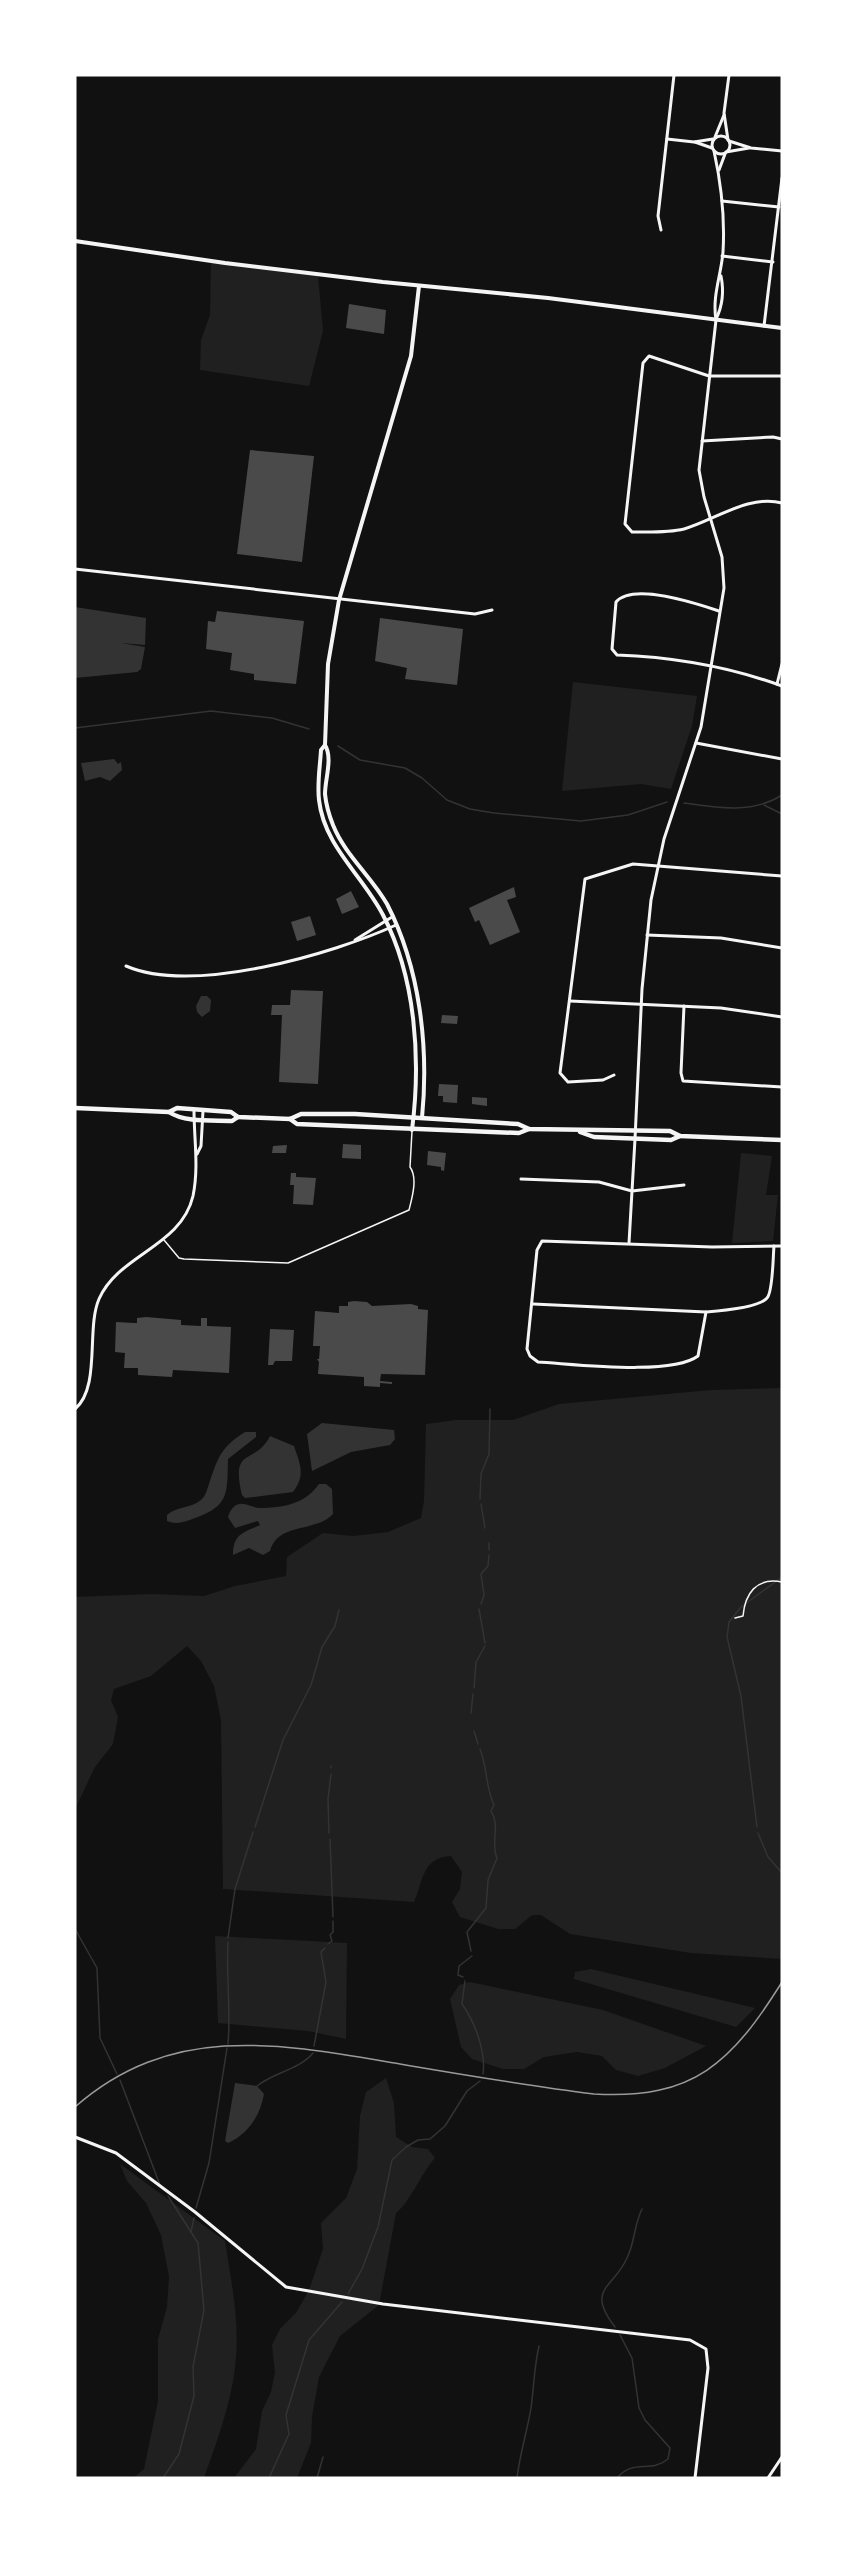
<svg xmlns="http://www.w3.org/2000/svg" width="857" height="2553" font-family="'Space Grotesk',sans-serif">
<rect width="100%" height="100%" fill="#111"/>
<g fill="#202020">
<polygon points="211,259 318,276 323,331 309,386 200,370 201,340 210,315"/>
<polygon points="573,682 697,696 692,726 671,789 641,784 562,791"/>
<polygon points="741,1153 772,1156 766,1195 778,1195 773,1241 732,1243"/>
<path d="M782,1388V1959L691,1953L570,1934L541,1915H532L515,1929H498L460,1917L452,1902L460,1889L462,1872L451,1856C422,1858 424,1879 414,1902L223,1889L221,1720L214,1686L201,1661L187,1646L151,1676L114,1689L111,1700L118,1717L113,1744L95,1767L75,1809V1597L152,1594L204,1596L235,1586L286,1576L287,1557L323,1533L353,1536L388,1532L421,1518L424,1501L426,1424L456,1420H513L559,1404L711,1390Z"/>
<polygon points="215,1936 347,1943 346,2039 308,2031 218,2023"/>
<polygon points="591,1969 755,2008 736,2027 574,1979 575,1972"/>
<polygon points="470,1982 603,2010 706,2046 665,2068 638,2076 616,2070 602,2056 577,2052 544,2057 524,2069 503,2069 472,2059 461,2047 450,1999 459,1985"/>
<path d="M386,2078L394,2103L396,2137L412,2147L428,2149L435,2158C420,2175 411,2201 396,2213L379,2305L340,2336L319,2377L312,2417L311,2443L297,2478H234L256,2449L262,2411L271,2392L275,2372L272,2345L280,2329L296,2313L309,2290L323,2249L321,2223L346,2198L357,2169L360,2116L366,2092Z"/>
<path d="M120,2164L225,2241C231,2279 239,2318 236,2357C233,2399 218,2438 204,2478H133L144,2469L158,2401V2339L167,2307L169,2277L161,2235L146,2203L127,2181Z"/>
</g>
<g fill="#333">
<polygon points="75,607 146,618 145,645 121,643 145,647 141,669 137,672 75,678"/>
<polygon points="114,759 118,764 121,762 122,770 110,781 100,777 85,781 81,763"/>
<polygon points="201,996 207,996 211,1000 210,1011 202,1017 197,1012 196,1006"/>
<polygon points="322,1423 394,1430 395,1439 390,1445 351,1452 312,1471 307,1434"/>
<path d="M245,1432H256V1437L228,1459C227,1492 230,1506 195,1518C184,1522 177,1525 167,1521V1515C177,1506 192,1508 201,1500C206,1496 207,1489 209,1484C218,1457 221,1447 245,1432Z"/>
<path d="M270,1436L294,1446C300,1464 306,1475 293,1492L245,1498L242,1495C230,1445 255,1466 270,1436Z"/>
<path d="M319,1484H326L332,1489L333,1514C315,1533 278,1522 270,1551L263,1555L249,1548L233,1555C233,1534 243,1533 260,1525L258,1521L235,1528L228,1517C230,1511 233,1505 240,1504C246,1503 254,1508 259,1508C283,1508 305,1504 319,1484Z"/>
<path d="M235,2083L257,2086L264,2094C260,2116 248,2134 228,2143L225,2141Z"/>
</g>
<g fill="none" stroke-linecap="round" stroke-linejoin="round">
<g stroke="#333" stroke-width="1.5">
<polyline points="75,728 211,711 272,718 309,729"/>
<polyline points="338,746 360,760 405,768 422,778 447,800 470,809 494,813 581,821 628,815 667,802"/>
<path d="M684,803C717,808 753,814 782,795"/>
<polyline points="764,805 782,814"/>
<polyline points="480,1499 481,1474 489,1454 490,1409"/>
<polyline points="481,1504 485,1528"/>
<polyline points="489,1550 489,1543"/>
<polyline points="481,1604 484,1595 481,1574 488,1566 489,1555"/>
<polyline points="479,1609 485,1643"/>
<polyline points="474,1688 476,1662 485,1646"/>
<polyline points="471,1713 473,1694"/>
<polyline points="474,1731 478,1744"/>
<polyline points="331,1768 331,1766"/>
<polyline points="255,1827 283,1740 311,1685 322,1647 335,1626 339,1610"/>
<polyline points="757,1827 741,1696 727,1637 729,1622 741,1607 782,1577"/>
<polyline points="329,1833 328,1799 331,1774"/>
<polyline points="758,1833 768,1857 782,1873"/>
<polyline points="330,1839 333,1917"/>
<polyline points="75,1929 97,1968 100,2038 117,2074"/>
<polyline points="228,1938 235,1889 253,1832"/>
<polyline points="328,1944 332,1941 330,1935 333,1932 333,1921"/>
<path d="M471,1951L467,1932L486,1908L488,1880L497,1858C490,1841 501,1827 491,1811L494,1805C485,1785 488,1770 480,1749"/>
<polyline points="463,1977 458,1975 459,1966 472,1956"/>
<path d="M465,1981L462,2004C475,2022 486,2052 483,2074"/>
<path d="M228,2044C231,2009 226,1976 228,1942"/>
<polyline points="314,2046 326,1982 321,1952 325,1948"/>
<polyline points="120,2080 160,2185"/>
<path d="M257,2086C274,2072 299,2070 313,2053"/>
<polyline points="196,2208 209,2163 227,2048"/>
<polyline points="191,2232 194,2218"/>
<polyline points="348,2294 362,2269 378,2227 392,2160 406,2147 418,2140 430,2139 445,2126 467,2091 480,2081"/>
<path d="M615,2327C585,2288 614,2288 627,2258C635,2242 634,2225 642,2209"/>
<polyline points="163,2478 179,2454 194,2396 193,2367 204,2310 198,2243 168,2196"/>
<polyline points="269,2478 289,2434 286,2415 309,2340 342,2302"/>
<polyline points="317,2478 323,2457"/>
<path d="M517,2478C520,2453 527,2432 531,2408C534,2387 534,2367 539,2346"/>
<path d="M617,2478C634,2458 650,2474 668,2459L670,2448L645,2420L639,2408L632,2358L620,2335"/>
</g>
</g>
<g fill="#4a4a4a">
<polygon points="349,304 386,310 384,334 346,328"/>
<polygon points="250,450 314,456 302,562 237,554"/>
<polygon points="217,611 304,621 296,684 254,680 254,674 230,670 232,653 206,649 208,621 215,622"/>
<polygon points="380,618 463,629 457,685 405,679 407,668 375,661"/>
<polygon points="514,887 516,897 507,900 520,932 490,945 479,920 475,922 469,908"/>
<polygon points="351,891 359,907 342,914 336,899"/>
<polygon points="310,916 316,935 297,941 291,922"/>
<polygon points="291,990 323,991 318,1084 279,1082 282,1015 271,1015 272,1005 290,1005"/>
<polygon points="442,1015 458,1016 457,1024 441,1023"/>
<polygon points="439,1084 458,1085 457,1103 443,1102 443,1096 438,1096"/>
<polygon points="472,1097 487,1098 487,1106 472,1104"/>
<polygon points="343,1144 361,1145 361,1159 342,1158"/>
<polygon points="287,1145 286,1153 272,1153 273,1146"/>
<polygon points="428,1151 446,1153 444,1171 441,1170 441,1167 427,1165"/>
<polygon points="291,1173 296,1173 296,1177 316,1178 313,1205 293,1204 294,1185 290,1185"/>
<polygon points="354,1301 367,1302 372,1306 411,1304 418,1306 418,1309 428,1310 425,1375 381,1374 380,1381 392,1382 392,1384 380,1383 380,1387 364,1386 364,1377 318,1374 319,1362 317,1359 319,1359 320,1346 313,1346 315,1311 339,1313 339,1306 348,1306 348,1302"/>
<polygon points="146,1317 181,1320 181,1325 201,1326 201,1318 207,1318 207,1326 231,1327 229,1373 173,1370 172,1377 138,1375 138,1368 124,1368 125,1353 115,1352 116,1322 134,1323 137,1323 137,1318"/>
<polygon points="270,1329 294,1330 292,1361 275,1361 273,1365 268,1365"/>
</g>
<g fill="none" stroke-linecap="round" stroke-linejoin="round">
<path stroke="#f5f5f5" stroke-width="1.5" d="M735,1618L743,1616C745,1594 756,1577 782,1582"/>
<path stroke="#f5f5f5" stroke-width="1.5" d="M164,1240L179,1258L184,1259L288,1263L409,1210C412,1198 418,1178 410,1167L412,1131"/>
<g stroke="#f5f5f5" stroke-width="3">
<circle cx="721" cy="145" r="9"/>
<polyline points="715,137 724,115"/>
<polyline points="667,139 694,142 713,139"/>
<polyline points="728,140 724,113 729,75"/>
<polyline points="729,141 751,148 782,151"/>
<polyline points="695,142 712,148"/>
<path d="M714,151C721,183 725,219 723,252C721,276 712,296 716,320"/>
<polyline points="726,152 749,148"/>
<polyline points="719,170 725,154"/>
<polyline points="722,201 779,207"/>
<polyline points="661,230 658,216 674,75"/>
<polyline points="722,256 773,262"/>
<path d="M716,319C723,305 724,291 721,276"/>
<polyline points="764,326 782,178"/>
<path d="M782,376H709L649,356L643,363L625,524L632,532C648,532 668,533 684,529C715,520 749,494 782,503"/>
<polyline points="702,441 773,437 782,439"/>
<polyline points="75,569 475,614 492,610"/>
<path d="M719,611C698,604 633,582 616,602L612,649L617,655C673,657 730,667 782,686"/>
<polyline points="777,684 782,664"/>
<polyline points="696,743 782,759"/>
<polyline points="647,935 721,938 782,948"/>
<polyline points="355,940 392,917"/>
<path d="M126,966C193,995 333,954 396,925"/>
<polyline points="570,1001 721,1008 782,1017"/>
<polyline points="684,1006 681,1073 683,1081 782,1087"/>
<polyline points="614,1075 603,1080 568,1082 560,1073 585,879 633,864 782,876"/>
<polyline points="197,1154 201,1146 203,1111"/>
<polyline points="521,1179 599,1182 632,1191 684,1185"/>
<polyline points="629,1243 635,1139"/>
<path d="M533,1304L706,1312C719,1311 759,1308 767,1298C773,1292 773,1256 774,1246"/>
<path d="M706,1312L698,1356C671,1376 575,1364 538,1362L530,1356L527,1349L537,1250L542,1241L712,1247L782,1246"/>
<path d="M75,1409C101,1387 86,1329 99,1299C119,1254 181,1247 193,1196C199,1167 194,1139 194,1110"/>
</g>
<g stroke="#f5f5f5" stroke-width="3">
<polyline points="635,1139 642,989 651,900 664,839 701,727 724,588 722,557 704,497 699,470 716,320"/>
<polyline points="75,2137 116,2153 195,2212 286,2287 383,2304 690,2340 706,2349 708,2368 695,2478"/>
<polyline points="768,2478 782,2457"/>
</g>
<g stroke="#f5f5f5" stroke-width="4">
<polyline points="75,241 225,263 383,282 548,298 782,328"/>
<path d="M325,745C333,758 325,779 325,794C326,804 329,815 333,825C345,855 371,876 387,904C420,968 429,1047 422,1118"/>
<path d="M412,1130C421,1060 416,978 383,915C363,876 324,846 319,800C317,784 320,767 321,750L325,745L328,664L339,600L411,356L419,286"/>
</g>
<g stroke="#f5f5f5" stroke-width="4.5">
<polyline points="75,1108 169,1112 177,1108 231,1112 238,1117 290,1119 301,1114 355,1114 518,1124 529,1129 670,1131 680,1136 782,1140"/>
<path d="M169,1112C185,1123 214,1120 232,1121L238,1117"/>
<polyline points="290,1119 297,1124 519,1133 529,1129"/>
<polyline points="580,1132 594,1137 671,1140 680,1136"/>
</g>
<path stroke="#9a9a9a" stroke-width="1.5" d="M75,2107C173,2021 283,2044 400,2064C465,2075 529,2086 594,2094C694,2100 732,2062 782,1982"/>
</g>
<rect width="857" height="2553" fill="none" stroke="#ffffff" stroke-width="153"/>
</svg>
